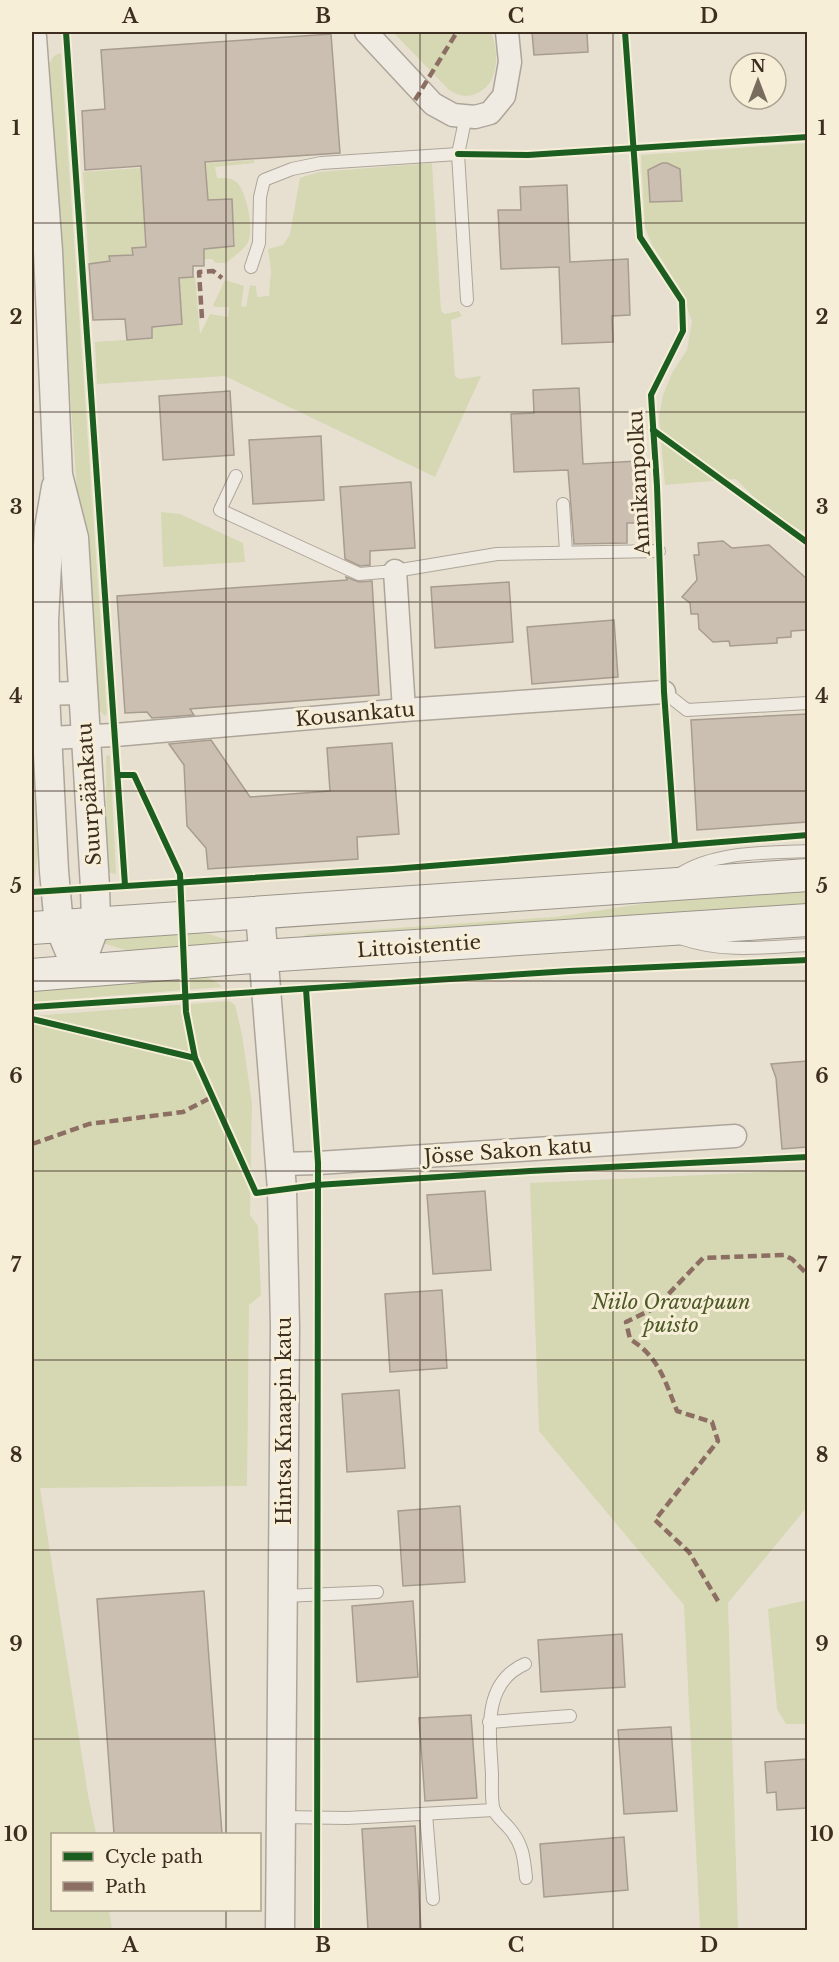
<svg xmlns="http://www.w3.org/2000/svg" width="839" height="1962" font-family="'Libre Baskerville',serif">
<rect width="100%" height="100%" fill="#e7e0d1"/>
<g fill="#d6d7b3">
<path d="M393,32H491C499,52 500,85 475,94C465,98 456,95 448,89Z"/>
<path d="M59,53L61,54L107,714L105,716L97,708L91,692L48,75C49,66 50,57 59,53Z"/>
<path d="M807,143V533C779,521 758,501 736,479L665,485L659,417L663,395L672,373L687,350L692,321L679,287L652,245L645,227L641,155Z"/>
<path d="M254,160V163L215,167L217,178C223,178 230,177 235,181C247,189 255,232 247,244C242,251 233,257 226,263H216L212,259H204V249L235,245V234H228L226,211H233L232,200H201L207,189L206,177L142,185L143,197H150L147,253L145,254L144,247L133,248V255L110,256V261L89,264L83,172Z"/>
<polygon points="432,163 441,311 445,314 459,311 462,316 451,320 455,376 459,379 481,376 435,477 225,376 97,384 95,342 152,338 152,327 182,324 182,312 175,312 173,290 180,289 180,278 195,276 200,334 210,314 228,317 229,307 215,307 213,305 225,280 244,286 241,306 246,307 250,285 256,286 257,297 269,296 271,269 268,249 283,245 290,234 300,178 319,172"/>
<polygon points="161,512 180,514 243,543 245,562 163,567"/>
<polygon points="110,755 116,874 107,872 106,756"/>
<polygon points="32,769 34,776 39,843 35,880 32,880"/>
<polygon points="807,890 807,904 304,938 305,935 310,934 555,917 675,899"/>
<polygon points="187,932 209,934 237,943 150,951 126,950 102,943 101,938"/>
<path d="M199,976C209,977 215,980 222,987L32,1002V988Z"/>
<polygon points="229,1001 235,1005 242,1035 252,1103 250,1215 258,1226 261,1295 249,1305 247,1486 40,1488 88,1795 96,1834 52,1834 52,1910 109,1910 112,1930 32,1930 32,1016"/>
<polygon points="807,1170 807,1507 728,1603 738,1930 700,1930 684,1605 539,1431 530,1183"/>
<polygon points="807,1600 807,1724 786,1724 777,1709 768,1609"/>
</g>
<g fill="#cbbfb2" stroke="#a89c90" stroke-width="1.5">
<polygon points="532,32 587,32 588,52 534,55"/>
<polygon points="331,34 340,153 205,162 208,200 232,199 234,246 204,249 204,266 193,266 193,277 179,278 182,324 152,327 152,338 127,340 125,319 93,320 89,264 110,261 109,256 133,255 132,248 146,247 141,166 85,170 82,111 105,109 101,50"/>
<polygon points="662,163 667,163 680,169 682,201 650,202 648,170"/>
<polygon points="567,185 570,262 628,259 630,315 612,316 613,342 562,344 559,267 501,269 498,210 521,210 520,187"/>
<polygon points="579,388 583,464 638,461 641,523 627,523 627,543 574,544 568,470 514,472 511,414 534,413 533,390"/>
<polygon points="230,391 234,455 163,460 159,396"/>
<polygon points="321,436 324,500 253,504 249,440"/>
<polygon points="411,482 415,548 370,551 370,565 360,566 345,559 340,487"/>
<polygon points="723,541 732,548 769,545 807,579 807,630 791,631 791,637 777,638 777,643 730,646 729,641 713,642 699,629 698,614 691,614 690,603 682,597 697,580 694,555 699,555 698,543"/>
<polygon points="346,577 359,582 372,581 379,695 190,709 194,715 152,718 147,712 125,713 117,596 347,580"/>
<polygon points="509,582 513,642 435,648 431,587"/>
<polygon points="614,620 618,677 532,684 527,627"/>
<polygon points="807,714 807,822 697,830 691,720"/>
<polygon points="211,740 250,797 330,791 327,748 392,743 399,834 357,837 358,859 208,869 206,848 187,826 184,765 169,744"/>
<polygon points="807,1061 807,1147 782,1149 776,1078 771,1064"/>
<polygon points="485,1191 491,1270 433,1274 427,1195"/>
<polygon points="442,1290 447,1368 390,1372 385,1294"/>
<polygon points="399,1390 405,1468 347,1472 342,1394"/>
<polygon points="460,1506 465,1582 403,1586 398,1511"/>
<polygon points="204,1591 222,1834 114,1834 97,1599"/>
<polygon points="413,1601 418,1677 357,1682 352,1606"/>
<polygon points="622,1634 625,1687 541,1692 538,1640"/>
<polygon points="471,1715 477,1798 425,1801 419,1718"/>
<polygon points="671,1727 677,1811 624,1814 618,1730"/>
<polygon points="807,1759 807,1808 777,1810 776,1792 767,1793 765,1762"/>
<polygon points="415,1826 421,1930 368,1930 362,1829"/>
<polygon points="624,1837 628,1890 544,1897 540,1844"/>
</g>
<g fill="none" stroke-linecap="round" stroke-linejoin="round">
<g stroke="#ada599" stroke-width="14">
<g id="service">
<polyline points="466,116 458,154 467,300"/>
<polyline points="251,267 259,243 260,197 264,180 292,169 321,163 458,154"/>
<polyline points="236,476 220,510 359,574 395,571 497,554 659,551"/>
<polyline points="563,504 566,552"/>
<polyline points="664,692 687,710 808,703"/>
<path d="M680,874C716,851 766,853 808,851"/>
<path d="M683,939C724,953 766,947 808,945"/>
<polyline points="283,1596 377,1592"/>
<path d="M525,1664C481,1683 490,1735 492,1774C492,1783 491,1803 494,1810C496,1816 505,1823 509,1828C523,1844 524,1858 526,1878"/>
<polyline points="489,1722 570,1716"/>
<polyline points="426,1814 433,1899"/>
<polyline points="282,1817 347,1818 494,1810"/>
</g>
</g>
<g stroke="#ada599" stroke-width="25">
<g id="minor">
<polyline points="366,32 433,104 453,115 475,117 490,113 504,96 510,62 507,32"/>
<polyline points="395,571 404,710"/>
<polyline points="32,694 83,693"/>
<polyline points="48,738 115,735 404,710 664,692"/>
<polyline points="280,1164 318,1163 735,1136"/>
</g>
</g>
<g stroke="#ada599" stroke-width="31">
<g id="tertiary">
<polyline points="32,37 48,251 58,475 74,538 95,887 96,923 78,971"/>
<polyline points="56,487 49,528 44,620 45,694 54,871 59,926 78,971"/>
<polyline points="260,913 282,1190 285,1327 280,1930"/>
</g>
</g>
<g stroke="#9c958a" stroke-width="34">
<g id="secondary">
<polyline points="32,928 808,875"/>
<polyline points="32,975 263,956 808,920"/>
</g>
</g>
<use href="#service" stroke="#efebe3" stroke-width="12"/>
<use href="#minor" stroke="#efebe3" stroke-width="22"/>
<use href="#tertiary" stroke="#efebe3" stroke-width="28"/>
<use href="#secondary" stroke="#efebe3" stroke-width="32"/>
<g stroke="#8d6e63" stroke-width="4.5" stroke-dasharray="9 4.5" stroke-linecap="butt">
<polyline points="415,100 457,32"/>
<polyline points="202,318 199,272 213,271 222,278"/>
<polyline points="32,1144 89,1124 183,1112 212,1097"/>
<path d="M718,1601L689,1552L655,1520L718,1441L712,1422L677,1411C665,1381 659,1357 630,1339L626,1322L655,1308L703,1258L784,1255L792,1259L808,1275"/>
</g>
<g stroke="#f7eed8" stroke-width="10">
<g id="cycleway">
<polyline points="66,32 125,885"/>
<polyline points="625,32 640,237 682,301 683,331 651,395 657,486 664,692 675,844"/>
<polyline points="458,154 528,155 808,137"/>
<polyline points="653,430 808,543"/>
<polyline points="118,775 134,775 180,874 186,1012 195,1058 256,1193 317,1185 530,1171 808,1157"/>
<polyline points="32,892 393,869 808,835"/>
<polyline points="306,989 318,1163 317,1930"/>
<polyline points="32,1007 569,971 808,960"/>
<polyline points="32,1019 195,1058"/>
</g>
</g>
<use href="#cycleway" stroke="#1b5e20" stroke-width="6"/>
</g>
<path fill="none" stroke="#3d2e20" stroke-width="1.5" stroke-opacity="0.55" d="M226,32V1834M420,32V1930M613,32V1930M32,223H808M32,412H808M32,602H808M32,791H808M32,981H808M32,1171H808M32,1360H808M32,1550H808M32,1739H808M226,1910V1930"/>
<g text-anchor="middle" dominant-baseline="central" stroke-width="6" stroke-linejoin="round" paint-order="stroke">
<g font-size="20" fill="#3d2e20" stroke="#f7eed8">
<text transform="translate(639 483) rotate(-93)">Annikanpolku</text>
<text transform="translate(355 714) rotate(-5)">Kousankatu</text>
<text transform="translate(89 794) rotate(-94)">Suurpäänkatu</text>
<text transform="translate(419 946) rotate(-4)">Littoistentie</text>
<text transform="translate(508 1151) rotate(-4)">Jösse Sakon katu</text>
<text transform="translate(284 1421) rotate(-90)">Hintsa Knaapin katu</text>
</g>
<g font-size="20" font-style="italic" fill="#4d5a26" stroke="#f7eed8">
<text x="671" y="1302">Niilo Oravapuun<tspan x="671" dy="23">puisto</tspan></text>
</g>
</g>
<rect width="839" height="1962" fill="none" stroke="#f7eed8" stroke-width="66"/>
<rect x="51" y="1833" width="210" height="78" fill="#f7eed8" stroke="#ada18e" stroke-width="1.5"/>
<rect x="63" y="1852" width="30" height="9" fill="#1b5e20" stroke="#ada18e" stroke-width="1.5"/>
<text x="105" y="1863" font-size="18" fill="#3d2e20">Cycle path</text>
<rect x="63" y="1882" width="30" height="9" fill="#8d6e63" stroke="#ada18e" stroke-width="1.5"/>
<text x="105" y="1893" font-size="18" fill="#3d2e20">Path</text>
<g transform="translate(758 81)"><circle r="28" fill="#f7eed8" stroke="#ada18e" stroke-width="1.5"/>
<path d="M0-4.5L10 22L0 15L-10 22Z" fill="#786c5e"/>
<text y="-9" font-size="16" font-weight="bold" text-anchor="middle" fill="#3d2e20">N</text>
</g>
<rect x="33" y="33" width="773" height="1896" fill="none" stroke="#3d2e20" stroke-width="2"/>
<g font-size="20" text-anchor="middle" font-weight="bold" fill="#3d2e20">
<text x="130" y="23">A</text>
<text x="323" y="23">B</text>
<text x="516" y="23">C</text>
<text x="709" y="23">D</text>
<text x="16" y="135">1</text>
<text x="822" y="135">1</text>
<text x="16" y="324">2</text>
<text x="822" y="324">2</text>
<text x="16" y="514">3</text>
<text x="822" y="514">3</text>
<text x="16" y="703">4</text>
<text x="822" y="703">4</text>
<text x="16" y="893">5</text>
<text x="822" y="893">5</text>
<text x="16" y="1083">6</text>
<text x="822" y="1083">6</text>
<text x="16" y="1272">7</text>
<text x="822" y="1272">7</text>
<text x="16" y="1462">8</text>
<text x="822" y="1462">8</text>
<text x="16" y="1651">9</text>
<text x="822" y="1651">9</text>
<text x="16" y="1841">10</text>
<text x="822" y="1841">10</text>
<text x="130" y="1952">A</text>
<text x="323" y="1952">B</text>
<text x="516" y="1952">C</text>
<text x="709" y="1952">D</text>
</g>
</svg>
